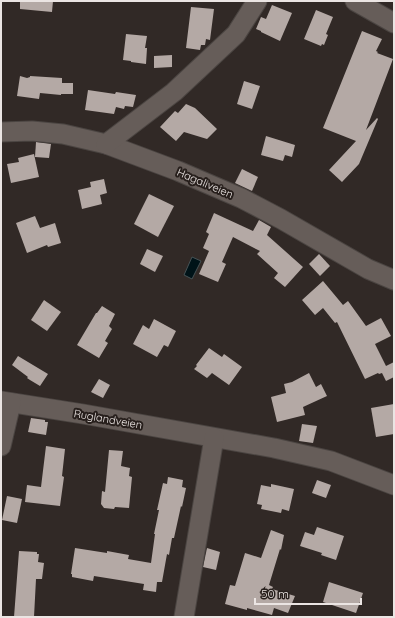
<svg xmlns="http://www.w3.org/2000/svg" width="395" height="618" font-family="Quicksand,sans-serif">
<rect width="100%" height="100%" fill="#312926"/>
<polygon fill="#001318" stroke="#465255" points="192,257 201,261 192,279 184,275"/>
<g fill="#b4a9a5">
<polygon points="20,1 53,1 52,12 20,9"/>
<polygon points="272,5 292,13 280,41 261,32 261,31 256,29 261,17 266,19"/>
<polygon points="191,7 214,9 210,40 206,39 205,45 201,45 200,50 186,48"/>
<polygon points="316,10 333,17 326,34 328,35 324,45 322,44 321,46 304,39"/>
<polygon points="362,31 382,39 376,51 378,52 377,53 393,59 366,130 377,118 378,119 359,164 342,182 329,170 356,141 323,128"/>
<polygon points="126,34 147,36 145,48 147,48 146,64 131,62 131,61 123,60"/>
<polygon points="172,55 172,67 154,68 154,56"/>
<polygon points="20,76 27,78 30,77 30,76 62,78 62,83 73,83 73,94 61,94 61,95 40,93 39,99 17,96"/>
<polygon points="244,81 260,86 252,109 237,104"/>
<polygon points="88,90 115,94 116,92 136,95 133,107 125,106 124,109 116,107 114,114 85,110"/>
<polygon points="186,104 195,108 217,129 207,139 184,132 176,141 160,127 175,111 178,113"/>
<polygon points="266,136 295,145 292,157 285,155 283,161 261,155"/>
<polygon points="36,142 51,144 49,158 35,157"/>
<polygon points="34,154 39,177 11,183 7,164 19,162 18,158"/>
<polygon points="242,169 258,177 252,191 235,183"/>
<polygon points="104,179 107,193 100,195 102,204 82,209 78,190 91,187 90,182"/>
<polygon points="149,194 174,206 158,237 134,224"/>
<polygon points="214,213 253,231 259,220 271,227 267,235 303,267 285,287 274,278 278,273 257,254 260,251 233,237 222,262 226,264 218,282 199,274 209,251 203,248 209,234 206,232"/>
<polygon points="35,216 40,228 55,223 61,243 48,247 47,245 27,253 16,223"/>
<polygon points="147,249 163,256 155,272 140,264"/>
<polygon points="319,254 330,266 320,276 309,264"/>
<polygon points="323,281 343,305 348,301 366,326 381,318 391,336 375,344 386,366 394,362 394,377 386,381 382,373 379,374 378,373 365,379 337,322 335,323 323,308 315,315 302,300"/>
<polygon points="44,300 61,312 47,331 31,320"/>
<polygon points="102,306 115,314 109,326 112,329 105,341 108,343 99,358 77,345 96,313 97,313"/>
<polygon points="154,319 176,331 168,347 164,345 157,357 133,344 143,325 149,329"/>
<polygon points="209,348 222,357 224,354 242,367 229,385 212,373 207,378 194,369 197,366 196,365"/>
<polygon points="18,356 48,374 40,386 30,380 27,378 28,377 12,365"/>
<polygon points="309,373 316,387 321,384 327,396 303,407 305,415 277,422 271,397 286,393 284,384 292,382"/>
<polygon points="99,379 110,385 103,398 91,392"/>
<polygon points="394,404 394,434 376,437 371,408"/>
<polygon points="31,418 45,420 45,422 48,422 46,435 28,432"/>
<polygon points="302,424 317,426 313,443 299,441"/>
<polygon points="46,446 65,449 62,476 64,477 60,506 25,502 27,485 41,487"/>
<polygon points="109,450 123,451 121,466 130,468 129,476 132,477 129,508 115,507 114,509 104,508 101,504 102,491 105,492"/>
<polygon points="168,477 183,480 182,487 186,488 182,507 181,506 174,538 172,538 169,555 167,554 162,582 157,582 156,592 143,590 144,584 94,576 93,581 72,577 72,574 71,574 75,548 107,553 107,551 129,555 128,559 151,563 155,534 154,534 159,510 157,510 163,483 167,484"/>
<polygon points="317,480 331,485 326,498 312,493"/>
<polygon points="271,484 294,489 289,511 282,509 281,513 261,509 262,505 257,504 261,485 271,487"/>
<polygon points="7,496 22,499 17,523 2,520"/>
<polygon points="317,527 344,536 336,560 321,555 322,553 300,546 305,532 314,535"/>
<polygon points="271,530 284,535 281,550 280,549 269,585 273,587 272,589 295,596 288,613 274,608 272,615 247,608 247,610 225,604 230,585 235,586 245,553 261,558"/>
<polygon points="207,548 220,552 216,570 203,567"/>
<polygon points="19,551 37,552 37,554 39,554 38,562 44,563 42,579 36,579 34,617 14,617"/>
<polygon points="329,582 363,593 356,613 323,602"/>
</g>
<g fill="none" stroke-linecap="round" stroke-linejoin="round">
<g stroke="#4b4542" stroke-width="21">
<g id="minor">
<polyline points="355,1 394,23"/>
<polyline points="1,132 32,131 63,134 106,144 178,171 241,198 281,219 368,269 394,280"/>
<polyline points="106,144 174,92 236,34 257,1"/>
<polyline points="1,401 83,414 274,448 331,461 394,485"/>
<polyline points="1,446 11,403"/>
<polyline points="184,617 214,438"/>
</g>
</g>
<use href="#minor" stroke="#665d59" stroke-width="19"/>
</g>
<g text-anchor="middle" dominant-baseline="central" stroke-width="4" stroke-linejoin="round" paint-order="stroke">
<g font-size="11" fill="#ebe5e3" stroke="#271f1c">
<text transform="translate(205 183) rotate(23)">Hagaliveien</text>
<text transform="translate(108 419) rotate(10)">Ruglandveien</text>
</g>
</g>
<rect width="395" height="618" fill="none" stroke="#ebe5e3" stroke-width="4"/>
<path d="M255 598v6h106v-6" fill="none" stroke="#ebe5e3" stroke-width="2"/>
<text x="261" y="598" font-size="12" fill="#ebe5e3" stroke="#271f1c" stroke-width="3" paint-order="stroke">50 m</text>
</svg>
